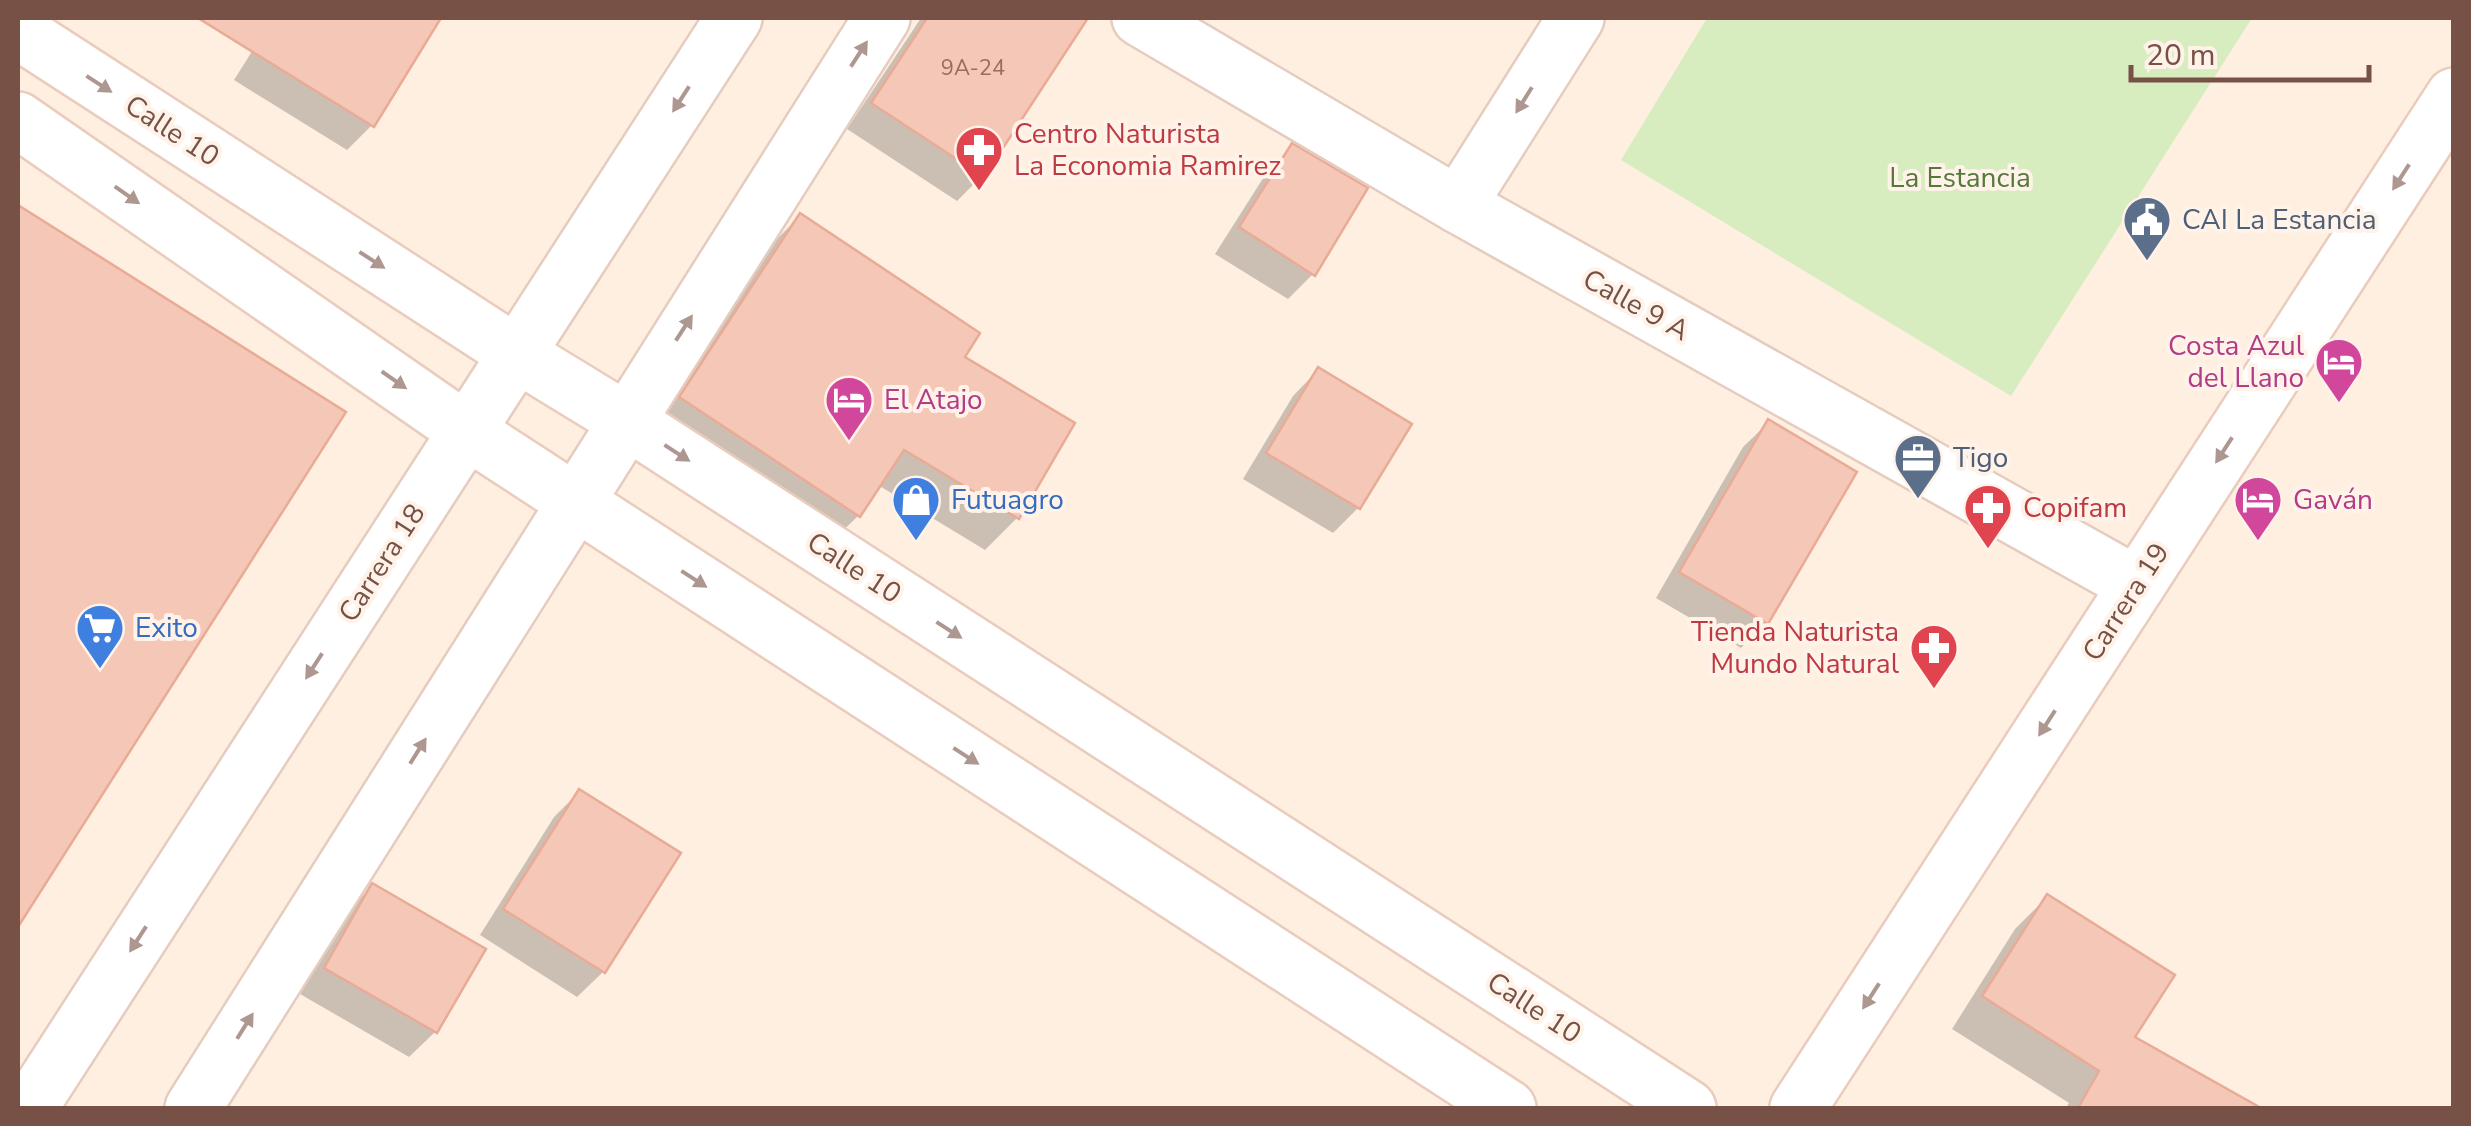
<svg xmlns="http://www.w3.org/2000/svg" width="2471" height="1126" font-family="'Nunito Sans',sans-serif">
<rect width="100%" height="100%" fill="#feefe1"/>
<polygon fill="#d7ecbf" points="1707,18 2252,18 2011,396 1621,160"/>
<g fill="#0003">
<polygon points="273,18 438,18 372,125 347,150 234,80"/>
<polygon points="921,18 1075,18 1082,22 982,176 957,201 847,129"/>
<polygon points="1292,146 1313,274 1288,299 1215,254 1267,172"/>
<polygon points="18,208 343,413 18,923"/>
<polygon points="800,216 961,358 1072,424 1017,518 985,550 878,485 858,516 826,547 649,430 768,248"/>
<polygon points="1318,370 1358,508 1333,533 1243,479 1293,396"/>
<polygon points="1769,422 1766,622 1741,648 1656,598 1743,447"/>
<polygon points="579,792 677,854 603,972 577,997 480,935 554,817"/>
<polygon points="372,886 483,950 435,1032 409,1057 300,994 347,912"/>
<polygon points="2047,897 2132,1038 2255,1108 2066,1108 2069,1103 1952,1029 2015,929"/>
</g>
<g fill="#f5c7b7" stroke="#e9ab96" stroke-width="2.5">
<polygon points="198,18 441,18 374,127"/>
<polygon points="927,18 1088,18 984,177 871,103"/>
<polygon points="1292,143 1368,188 1315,276 1239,227"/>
<polygon points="18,205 346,412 18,927"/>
<polygon points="800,213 980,333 965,357 1075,423 1019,519 904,450 860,517 679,397"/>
<polygon points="1318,367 1412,424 1360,509 1266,453"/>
<polygon points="1768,419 1857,472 1768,624 1679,572"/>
<polygon points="579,789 681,853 605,973 503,909"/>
<polygon points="372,883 486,949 437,1033 324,968"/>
<polygon points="2047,894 2175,975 2135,1037 2261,1108 2078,1108 2099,1071 1982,996"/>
</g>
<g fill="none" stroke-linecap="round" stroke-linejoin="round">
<g stroke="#e5ccbf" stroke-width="60">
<g id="minor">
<polyline points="1140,18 1458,205 2137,585"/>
<polyline points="1458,205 1576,18"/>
</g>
</g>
<g stroke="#e5ccbf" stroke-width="60">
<g id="tertiary">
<polyline points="29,1108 734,18"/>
<polyline points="193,1108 882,18"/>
</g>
</g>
<g stroke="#eacbbc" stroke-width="60">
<g id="secondary">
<polyline points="18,31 517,354 625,420 1688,1108"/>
<polyline points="18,120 468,432 1508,1108"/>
<polyline points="1798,1108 2454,96"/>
</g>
</g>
<use href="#minor" stroke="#fff" stroke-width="55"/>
<use href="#tertiary" stroke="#fff" stroke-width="55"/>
<use href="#secondary" stroke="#fff" stroke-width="55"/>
</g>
<defs><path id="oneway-solid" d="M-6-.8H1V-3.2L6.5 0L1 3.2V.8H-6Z" transform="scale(2.5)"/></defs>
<g fill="#ad9790">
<use href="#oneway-solid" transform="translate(859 54) rotate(-57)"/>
<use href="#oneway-solid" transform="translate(99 84) rotate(33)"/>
<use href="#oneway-solid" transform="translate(681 99) rotate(123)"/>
<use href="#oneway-solid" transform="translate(1524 100) rotate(122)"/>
<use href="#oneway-solid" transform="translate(2401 177) rotate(123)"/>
<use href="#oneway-solid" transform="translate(127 195) rotate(35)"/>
<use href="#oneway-solid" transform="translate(372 260) rotate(33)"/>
<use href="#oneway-solid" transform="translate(684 328) rotate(-57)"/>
<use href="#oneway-solid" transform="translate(394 380) rotate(35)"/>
<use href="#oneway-solid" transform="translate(2224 450) rotate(123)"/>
<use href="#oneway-solid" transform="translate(677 453) rotate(33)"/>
<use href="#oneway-solid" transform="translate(694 579) rotate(33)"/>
<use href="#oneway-solid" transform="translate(949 630) rotate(33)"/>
<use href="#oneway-solid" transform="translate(314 666) rotate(123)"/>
<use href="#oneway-solid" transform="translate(2047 723) rotate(123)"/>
<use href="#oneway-solid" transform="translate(418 751) rotate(-58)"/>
<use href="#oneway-solid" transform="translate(966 756) rotate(33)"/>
<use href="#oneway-solid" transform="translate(138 939) rotate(123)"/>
<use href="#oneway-solid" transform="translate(1871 996) rotate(123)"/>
<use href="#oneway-solid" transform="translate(245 1026) rotate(-58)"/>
</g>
<defs>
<g id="pharmacy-pin" transform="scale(2.5)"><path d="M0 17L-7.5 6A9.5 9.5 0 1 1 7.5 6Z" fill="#e0444e" stroke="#fff3e9"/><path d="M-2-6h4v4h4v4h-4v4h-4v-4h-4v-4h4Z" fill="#fff"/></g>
<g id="civic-pin" transform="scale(2.5)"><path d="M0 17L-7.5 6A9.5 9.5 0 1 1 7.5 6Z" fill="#5c6f8a" stroke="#fff3e9"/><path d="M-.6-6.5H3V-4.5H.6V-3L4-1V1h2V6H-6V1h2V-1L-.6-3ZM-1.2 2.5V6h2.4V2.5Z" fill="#fff"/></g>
<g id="hotel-pin" transform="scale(2.5)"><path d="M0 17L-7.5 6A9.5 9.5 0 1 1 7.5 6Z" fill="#d1479c" stroke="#fff3e9"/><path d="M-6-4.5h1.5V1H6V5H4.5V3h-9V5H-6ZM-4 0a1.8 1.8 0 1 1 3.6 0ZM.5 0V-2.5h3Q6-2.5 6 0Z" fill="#fff"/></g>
<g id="office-pin" transform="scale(2.5)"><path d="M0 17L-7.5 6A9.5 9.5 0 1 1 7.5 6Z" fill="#5c6f8a" stroke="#fff3e9"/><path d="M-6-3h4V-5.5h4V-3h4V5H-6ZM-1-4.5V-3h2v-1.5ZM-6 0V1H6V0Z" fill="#fff"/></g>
<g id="shop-pin" transform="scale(2.5)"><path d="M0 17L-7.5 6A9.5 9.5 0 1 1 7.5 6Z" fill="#3f7fe0" stroke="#fff3e9"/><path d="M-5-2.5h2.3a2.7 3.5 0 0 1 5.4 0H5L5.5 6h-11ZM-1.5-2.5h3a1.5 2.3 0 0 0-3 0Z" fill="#fff"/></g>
<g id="supermarket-pin" transform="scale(2.5)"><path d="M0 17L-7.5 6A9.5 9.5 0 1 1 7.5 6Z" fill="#3f7fe0" stroke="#fff3e9"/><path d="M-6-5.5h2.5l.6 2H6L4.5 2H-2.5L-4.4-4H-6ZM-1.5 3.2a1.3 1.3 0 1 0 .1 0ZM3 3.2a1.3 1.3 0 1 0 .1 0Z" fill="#fff"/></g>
</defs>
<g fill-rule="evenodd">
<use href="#pharmacy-pin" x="979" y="150"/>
<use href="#civic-pin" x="2147" y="220"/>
<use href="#hotel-pin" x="2339" y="362"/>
<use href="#hotel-pin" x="849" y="400"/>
<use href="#office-pin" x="1918" y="458"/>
<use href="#shop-pin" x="916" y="500"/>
<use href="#hotel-pin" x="2258" y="500"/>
<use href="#pharmacy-pin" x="1988" y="508"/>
<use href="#supermarket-pin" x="100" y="628"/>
<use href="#pharmacy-pin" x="1934" y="648"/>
</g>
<g text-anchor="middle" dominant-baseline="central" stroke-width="8" stroke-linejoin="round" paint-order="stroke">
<g font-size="22" fill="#966e62">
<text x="973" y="68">9A-24</text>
</g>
<g font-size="28" fill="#775146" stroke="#fff3e9">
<text transform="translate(172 131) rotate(33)">Calle 10</text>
<text transform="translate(1636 305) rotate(29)">Calle 9 A</text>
<text transform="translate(382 563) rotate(-57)">Carrera 18</text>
<text transform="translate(854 568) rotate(33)">Calle 10</text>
<text transform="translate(2126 602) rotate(-57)">Carrera 19</text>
<text transform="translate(1534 1008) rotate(33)">Calle 10</text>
</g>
<g font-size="28" fill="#be3a42" stroke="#fff3e9" text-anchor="start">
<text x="1014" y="134">Centro Naturista<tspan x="1014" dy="32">La Economia Ramirez</tspan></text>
<text x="2023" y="508">Copifam</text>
<text x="1899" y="632" text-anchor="end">Tienda Naturista<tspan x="1899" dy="32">Mundo Natural</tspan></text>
</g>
<g font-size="28" fill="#55783b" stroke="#fff3e9">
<text x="1960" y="178">La Estancia</text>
</g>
<g font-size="28" fill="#4e5e75" stroke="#fff3e9" text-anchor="start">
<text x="2182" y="220">CAI La Estancia</text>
<text x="1953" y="458">Tigo</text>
</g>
<g font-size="28" fill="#b23c85" stroke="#fff3e9" text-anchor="start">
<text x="2304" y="346" text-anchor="end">Costa Azul<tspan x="2304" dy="32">del Llano</tspan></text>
<text x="884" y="400">El Atajo</text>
<text x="2293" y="500">Gaván</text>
</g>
<g font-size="28" fill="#366cbe" stroke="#fff3e9" text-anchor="start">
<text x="951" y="500">Futuagro</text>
<text x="135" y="628">Exito</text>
</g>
</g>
<rect width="2471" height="1126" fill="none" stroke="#775146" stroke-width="40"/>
<path d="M2131 65v15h238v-15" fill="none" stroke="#775146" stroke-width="5"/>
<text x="2146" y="65" font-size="30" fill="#775146" stroke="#fff3e9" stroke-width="8" paint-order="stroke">20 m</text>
</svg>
